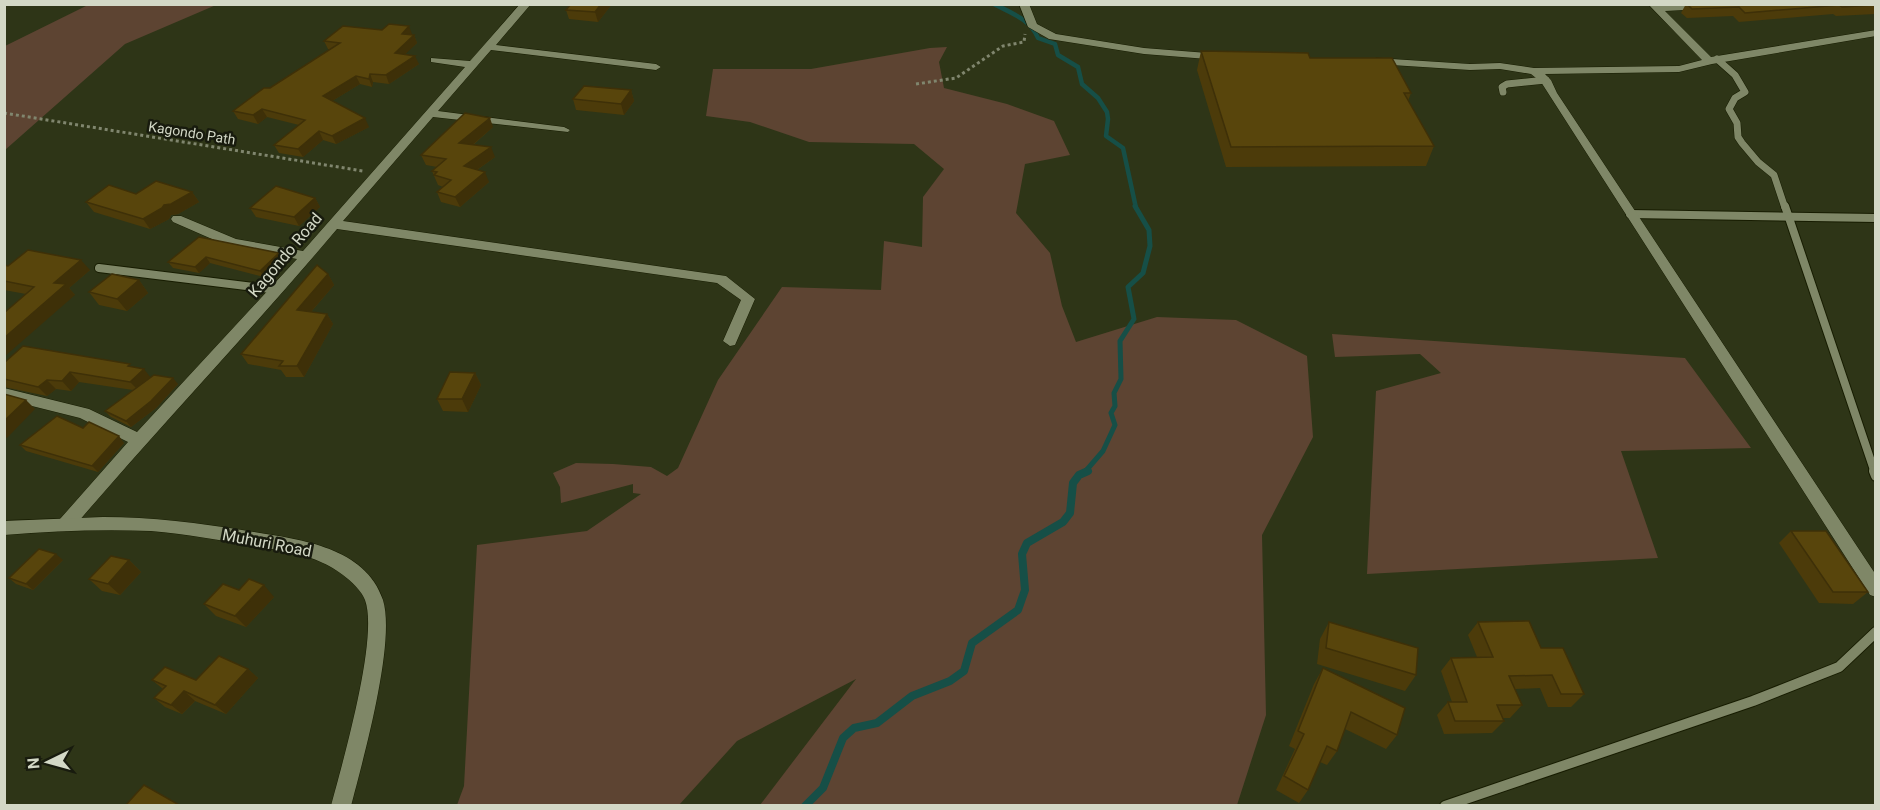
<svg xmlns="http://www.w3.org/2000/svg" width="1880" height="810" font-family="Roboto,sans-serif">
<rect width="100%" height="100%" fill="#2e3517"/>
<g fill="#5d4432">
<polygon points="90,4 216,5 125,44 5,150 5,46"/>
<polygon points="947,47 939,62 944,88 1007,104 1054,121 1070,155 1025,164 1016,213 1050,253 1062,306 1076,342 1157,317 1236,320 1307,356 1313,437 1262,535 1266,715 1237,805 760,805 856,679 737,741 679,805 457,805 464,786 477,545 587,531 641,494 633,493 633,484 561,503 560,487 553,473 576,463 613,464 651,467 667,476 678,468 718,380 782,287 881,290 884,241 922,247 923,197 944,169 914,144 809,142 750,122 706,116 713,69 811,69 930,48"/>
<polygon points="1332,334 1685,358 1751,448 1621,451 1658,558 1367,574 1376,391 1441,373 1420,354 1335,357"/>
</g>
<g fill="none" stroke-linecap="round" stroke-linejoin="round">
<path stroke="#164f47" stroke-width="4.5" d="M994,4C1011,13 1030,19 1038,38L1055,44L1058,55L1078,67L1082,84L1098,98L1107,112L1108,119L1106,136L1123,148L1136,208"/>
<polyline stroke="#164f47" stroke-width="5" points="1084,473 1103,451 1115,425 1111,413 1115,406 1114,393 1121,379 1120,341 1134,319 1128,287 1143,273 1150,246 1149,230 1135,206"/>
<polyline stroke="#164f47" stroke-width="8" points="805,806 823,788 843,738 854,728 877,723 912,696 950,681 964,671 972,643 1018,610 1025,590 1022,554 1027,543 1063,522 1070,513 1073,483 1079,475 1088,471"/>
<g stroke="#171c01" stroke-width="8">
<g id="lane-far2">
<polyline points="1717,59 1735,75 1745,92 1735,98 1729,109 1737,123 1738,137 1742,143 1758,162 1774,175 1785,208"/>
<polyline points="1503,92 1502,87 1507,84 1546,80"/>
</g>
</g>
<g stroke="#171c01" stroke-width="10">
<g id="lane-far1">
<polyline points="1785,206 1875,473"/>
<polyline points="1630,214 1876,218"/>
<polyline points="99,268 278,290"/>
</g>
</g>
<g stroke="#171c01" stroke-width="12">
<g id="lane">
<polyline points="1874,471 1876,476"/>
<polyline points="1445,806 1753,701 1839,667 1876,632"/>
</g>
</g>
<g stroke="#171c01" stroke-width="1">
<g id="street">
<path d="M520,4H531L496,45L656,64L661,67L656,70L491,50L438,111L564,127L570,130L568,132L433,117L343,221L726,276L755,299L735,345L730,346L723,341L741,300L717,283L337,229C251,331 159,427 72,529L66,531L60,529L58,524L60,519L128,442L80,418L4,399V388L89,409L137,432L297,259L228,246L173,222L171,219L173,216H181L236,239L303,251L465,67L431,62V58L470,61Z"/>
<polygon points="1019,4 1029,4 1037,24 1056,34 1144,48 1220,54 1225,57 1220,60 1144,54 1049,39 1028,27"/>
<polygon points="1648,4 1707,4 1706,8 1703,9 1665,11 1711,57 1876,30 1876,36 1712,64 1679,72 1545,74 1551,80 1557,93 1876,575 1876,597 1870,595 1541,82 1531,74 1500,69 1470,70 1376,64 1371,61 1376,58 1470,64 1500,63 1534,68 1679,66 1702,60"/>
</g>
</g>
<g stroke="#171c01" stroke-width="1">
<path id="secondary" d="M103,517C152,517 199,523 248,531C295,539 365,545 383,600C396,642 363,760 351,806H331C342,764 379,637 365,600C362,592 354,584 348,579C320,555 289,552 254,546C220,540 186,534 151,531C102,529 53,531 4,535V521Z"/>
</g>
<g stroke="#80866e" stroke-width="3" stroke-dasharray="3 3" stroke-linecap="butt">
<polyline points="916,84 956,78 1003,46 1024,42 1025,34"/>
<polyline points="4,113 363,171"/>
</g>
<use href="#lane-far2" stroke="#7f8767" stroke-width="7"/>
<use href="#lane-far1" stroke="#7f8767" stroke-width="8"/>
<use href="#lane" stroke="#7f8767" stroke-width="10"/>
<use href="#street" fill="#7f8767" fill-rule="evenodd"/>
<use href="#secondary" fill="#7f8767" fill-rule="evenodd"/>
</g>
<g fill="#4c3b0a">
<polygon points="612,4 598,22 569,19 566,10"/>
<polygon points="1686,4 1875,4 1875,14 1836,16 1833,14 1739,22 1733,16 1687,18 1681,13"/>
<polygon points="412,34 412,35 414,35 417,43 405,54 419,64 389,84 373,82 372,87 360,84 332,101 369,127 336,144 323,140 303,157 279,153 274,145 299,125 267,117 258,124 238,119 233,111 330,49 328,49 324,41"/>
<polygon points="1201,51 1310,58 1411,93 1408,101 1434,146 1426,166 1226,167 1197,70"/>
<polygon points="631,90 634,101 624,115 576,110 573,99"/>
<polygon points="493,127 473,145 495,157 477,170 489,182 460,207 441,202 437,192 443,187 438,185 432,171 437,167 426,165 421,155"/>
<polygon points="192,192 199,202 178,214 171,215 169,219 150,229 94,212 86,202 136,194"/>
<polygon points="315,198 320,207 299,226 256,217 250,208"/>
<polygon points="199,237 279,253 282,259 264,277 210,263 199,273 173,268 168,262"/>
<polygon points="4,265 8,266 90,270 69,288 75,295 26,294 4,290"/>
<polygon points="328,274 334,285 311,312 327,314 333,324 304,377 286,377 281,370 248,364 241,354"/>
<polygon points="139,280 148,293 127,311 99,305 89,292"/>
<polygon points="4,363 132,367 150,377 178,384 156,408 131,427 111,417 105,411 133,390 79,382 71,391 56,389 47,396 4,387"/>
<polygon points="475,373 481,385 468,412 443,411 437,399"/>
<polygon points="83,428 124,443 98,472 26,451 20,445"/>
<polygon points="1791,531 1868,592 1853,604 1819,603 1779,543"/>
<polygon points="63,560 33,590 16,584 9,578"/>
<polygon points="129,560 141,572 120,595 102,591 89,579"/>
<polygon points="239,590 274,597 246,627 216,616 204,604"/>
<polygon points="1329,622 1416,675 1405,691 1317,664 1320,639"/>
<polygon points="1478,622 1541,648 1584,694 1571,707 1548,707 1540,688 1515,689 1522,705 1510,718 1503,718 1504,721 1492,733 1444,734 1437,715 1448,702 1452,702 1441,671 1451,658 1477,657 1468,635"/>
<polygon points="1323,668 1397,735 1386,749 1345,729 1337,751 1327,765 1320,762 1308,790 1299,803 1276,790 1295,749 1289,746 1314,684"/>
<polygon points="248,669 258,678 226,714 195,701 182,714 165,707 154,698 163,689 152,680 196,680"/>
</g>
<g fill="#3e3008">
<polygon points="601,4 612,4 598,22 595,12"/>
<polygon points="409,26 412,34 405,42 402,34"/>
<polygon points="414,35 417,43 398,61 395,53"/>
<polygon points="415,56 419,64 389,84 386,75"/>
<polygon points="370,74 373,82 372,87 369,79"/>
<polygon points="356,76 360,84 327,104 323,96"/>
<polygon points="631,90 634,101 624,115 621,104"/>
<polygon points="262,109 267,117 258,124 253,115"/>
<polygon points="365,118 369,127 336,144 332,136"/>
<polygon points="490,118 493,127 463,153 459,143"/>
<polygon points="319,131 323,140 303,157 298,149"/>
<polygon points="491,147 495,157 468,176 464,166"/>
<polygon points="485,172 489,182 460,207 455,197"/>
<polygon points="192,192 199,202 178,214 171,215 169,219 150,229 143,219 164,205"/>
<polygon points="315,198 320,207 299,226 294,217"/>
<polygon points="279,253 282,259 264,277 260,271"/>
<polygon points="206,257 210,263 199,273 195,267"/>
<polygon points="81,260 90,270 69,288 75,295 4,357 4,338 54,283"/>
<polygon points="328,274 334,285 303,321 297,310"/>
<polygon points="139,280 148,293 127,311 117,299"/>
<polygon points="327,314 333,324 304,377 297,366"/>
<polygon points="144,369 151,378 139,391 130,382"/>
<polygon points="70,372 79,382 71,391 62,381"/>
<polygon points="475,373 481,385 468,412 462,399"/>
<polygon points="173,378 178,384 156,408 131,427 126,421"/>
<polygon points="47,380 56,389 47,396 38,387"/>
<polygon points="26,400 35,409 7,438 4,436 4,421"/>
<polygon points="119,436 124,443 98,472 92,466"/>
<polygon points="56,554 63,560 33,590 26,584"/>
<polygon points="129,560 141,572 120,595 108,584"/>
<polygon points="264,585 274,597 246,627 235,616"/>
<polygon points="248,669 258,678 226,714 215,705"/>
<polygon points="184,691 195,701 182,714 171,705"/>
</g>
<g fill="#58450c" stroke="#3e3008" stroke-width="1.5">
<polygon points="571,4 601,4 595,12 566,10"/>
<polygon points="1687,4 1875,4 1875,5 1842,7 1839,5 1745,13 1739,7 1692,9"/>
<polygon points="389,24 409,26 402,34 414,35 395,53 415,56 386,75 370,74 369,79 356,76 323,96 365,118 332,136 319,131 298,149 274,145 305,120 262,109 253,115 233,111 264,88 270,88 340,43 324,41 343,26 382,30"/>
<polygon points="1201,51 1308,53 1310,58 1392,58 1411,93 1404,93 1434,146 1231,147"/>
<polygon points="584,86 631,90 621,104 573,99"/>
<polygon points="465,113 490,118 459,143 491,147 464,166 485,172 455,197 437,192 451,180 434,175 437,172 432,171 446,159 421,155"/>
<polygon points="156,181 192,192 171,204 164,205 162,208 143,219 86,202 109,185 136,194"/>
<polygon points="276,186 315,198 294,217 250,208"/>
<polygon points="199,237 279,253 260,271 206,257 195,267 168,262"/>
<polygon points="28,250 81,260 54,283 66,284 4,338 4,313 34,287 4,281 4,265 8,266"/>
<polygon points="317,265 328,274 297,310 327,314 297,366 279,366 283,361 241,354"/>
<polygon points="112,274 139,280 117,299 89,292"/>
<polygon points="23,346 130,364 128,366 144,369 130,382 70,372 62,381 47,380 38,387 4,379 4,363"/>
<polygon points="450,372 475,373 462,399 437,399"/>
<polygon points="154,375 173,378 151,401 126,421 105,411"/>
<polygon points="4,394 26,400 4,421"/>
<polygon points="57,416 83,428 89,422 119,436 92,466 20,445"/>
<polygon points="1791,531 1826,531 1868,592 1833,592"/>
<polygon points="39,549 56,554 26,584 9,578"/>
<polygon points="111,556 129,560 108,584 89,579"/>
<polygon points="249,579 264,585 235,616 204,604 223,584 239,590"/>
<polygon points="1529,621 1541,648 1563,648 1584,694 1561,694 1552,675 1509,676 1522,705 1497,705 1504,721 1455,721 1448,702 1467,702 1451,658 1493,657 1478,622"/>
<polygon points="1329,622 1418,648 1416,675 1326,648"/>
<polygon points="219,656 248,669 215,705 184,691 171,705 154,698 166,686 152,680 165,667 196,680"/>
<polygon points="1323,668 1405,708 1397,735 1351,712 1337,751 1327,746 1308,790 1284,776 1304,734 1298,731"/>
<polygon points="144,785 181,806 125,806"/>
</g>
<g text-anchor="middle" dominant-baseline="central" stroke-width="5" stroke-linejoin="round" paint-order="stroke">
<g font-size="14" fill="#d3d8c6" stroke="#181b0e">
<text transform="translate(192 133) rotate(9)">Kagondo Path</text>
</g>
<g font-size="16" fill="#d3d8c6" stroke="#181b0e">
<text transform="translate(285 255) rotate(-50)">Kagondo Road</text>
<text transform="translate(267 543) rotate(11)">Muhuri Road</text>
</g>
</g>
<rect width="1880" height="810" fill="none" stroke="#d3d8c6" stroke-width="12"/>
<g transform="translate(48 762) rotate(265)" stroke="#181b0e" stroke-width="4.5" paint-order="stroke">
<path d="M0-4.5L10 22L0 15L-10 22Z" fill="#d3d8c6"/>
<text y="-9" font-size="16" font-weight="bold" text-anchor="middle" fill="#d3d8c6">N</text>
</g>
</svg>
